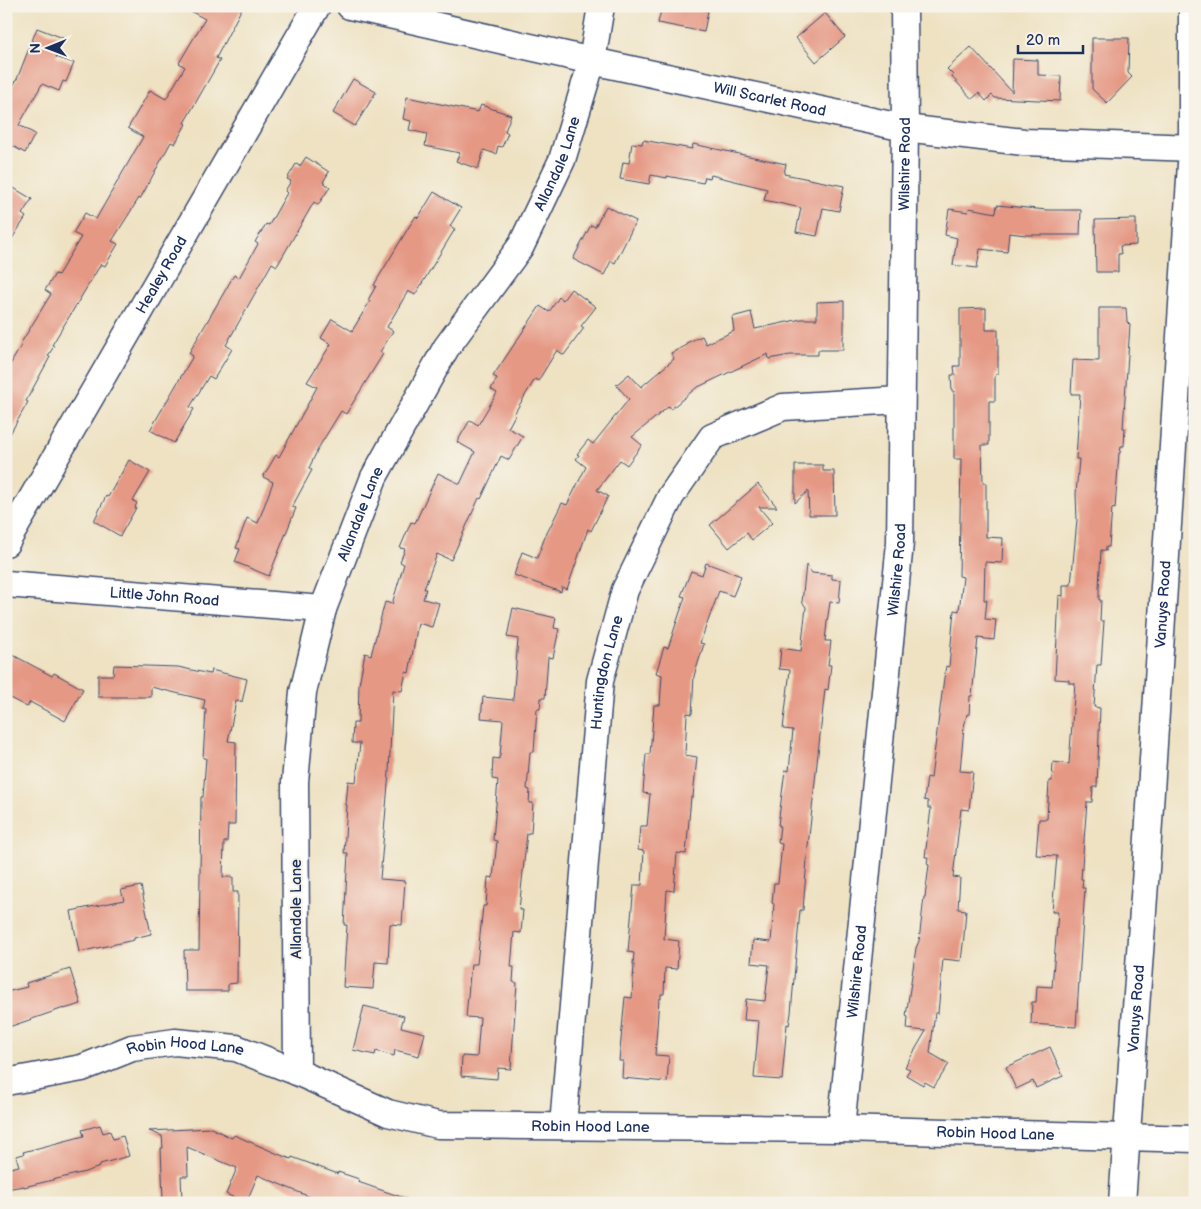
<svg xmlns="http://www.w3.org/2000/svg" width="1201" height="1209" font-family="'Balsamiq Sans',sans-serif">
<rect width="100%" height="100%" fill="#f7f3e8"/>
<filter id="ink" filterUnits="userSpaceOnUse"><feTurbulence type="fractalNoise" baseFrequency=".02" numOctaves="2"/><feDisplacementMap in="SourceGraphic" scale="10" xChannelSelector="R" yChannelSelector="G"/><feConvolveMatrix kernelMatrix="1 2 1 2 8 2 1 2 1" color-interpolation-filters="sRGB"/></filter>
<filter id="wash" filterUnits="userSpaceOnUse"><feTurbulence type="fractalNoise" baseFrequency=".0096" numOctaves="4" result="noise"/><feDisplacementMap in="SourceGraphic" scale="20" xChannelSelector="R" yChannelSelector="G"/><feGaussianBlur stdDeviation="1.12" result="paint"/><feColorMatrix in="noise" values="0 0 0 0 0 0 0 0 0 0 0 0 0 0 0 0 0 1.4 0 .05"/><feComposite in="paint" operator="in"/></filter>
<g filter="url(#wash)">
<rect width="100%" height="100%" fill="#eee2c3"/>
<g id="blocks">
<g fill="#e59884">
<polygon points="181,6 243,6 216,58 220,60 184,123 186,124 175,144 171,142 140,199 139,198 112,241 118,244 105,266 101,264 52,345 54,346 48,356 50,357 26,401 28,402 6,441 6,372 22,344 21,343 51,294 45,290 55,274 58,275 81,237 73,233 85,213 96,219 143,137 128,128 150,90 166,99 185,67 179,63 205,19"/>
<polygon points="662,6 685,6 708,11 704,32 658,23"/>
<polygon points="825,13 845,37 816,62 796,38"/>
<polygon points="37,28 63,38 56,57 74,63 66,82 63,81 59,91 42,84 19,125 35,134 25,153 9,144 6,148 6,98 17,79"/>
<polygon points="1092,38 1129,38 1128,73 1132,77 1107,103 1092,89"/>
<polygon points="971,47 1012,92 1013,59 1038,60 1038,75 1061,76 1060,101 995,98 992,95 986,101 979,93 972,99 952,77 953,75 947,69"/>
<polygon points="353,79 376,92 355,126 333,113"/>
<polygon points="407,97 478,112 481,105 511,115 505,131 508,133 502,147 498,146 496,154 484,150 478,169 456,161 460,153 425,146 427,134 409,130 411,121 403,119"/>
<polygon points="643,140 692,149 693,144 786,164 784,174 844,186 839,211 823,208 817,236 796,232 801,208 764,200 767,189 711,175 710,178 705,177 703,183 667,176 667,178 651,175 649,184 620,179 623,162 629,163 632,143 642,144"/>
<polygon points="306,157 329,172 323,182 330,187 318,205 314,202 277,266 272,263 226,345 232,349 214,379 209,376 190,407 194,409 174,443 150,430 193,356 189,353 226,289 234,275 239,278 258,244 255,242 266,224 269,225 287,193 285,191 291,181 287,179 296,164 300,166"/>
<polygon points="12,187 32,199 22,214 26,217 6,248 6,196"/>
<polygon points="434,192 461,208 450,226 455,229 415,295 408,291 387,327 393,331 380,352 383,354 346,414 341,411 319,447 309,468 312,470 292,507 296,508 269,576 235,562 240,549 236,548 247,518 258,523 273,482 263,477 276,455 279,457 317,387 307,382 331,344 321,338 332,319 352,331 370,301 368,300 376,286 374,285 410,225 416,216 418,218"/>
<polygon points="997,205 1047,210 1081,210 1080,235 1026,235 1009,233 1007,252 980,249 977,268 953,265 957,238 945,235 949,209 968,212 969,208 996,213"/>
<polygon points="606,206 636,221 615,263 611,261 604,275 573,259 591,225 595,227"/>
<polygon points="1136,219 1136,245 1120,246 1121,254 1118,254 1118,272 1096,272 1095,220"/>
<polygon points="571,289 596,307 581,326 584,328 564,355 557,350 538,381 535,379 514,414 515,415 508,428 523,436 509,460 501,456 481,499 479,498 451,560 437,554 424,589 426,589 423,599 439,603 432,627 418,623 409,673 406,672 402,691 393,690 389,772 380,879 405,881 402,925 390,924 388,963 375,962 373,989 343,987 347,925 344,925 348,853 344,853 347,805 346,805 348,781 356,782 360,743 352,743 353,723 358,723 359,684 365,653 371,655 385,602 392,604 404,564 400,562 405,549 400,548 411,522 415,523 438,473 460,484 475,452 457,442 470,420 478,425 497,393 491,389 497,378 493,376 540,306 549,312 559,297 563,300"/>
<polygon points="844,301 844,336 843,336 843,350 818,350 818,355 790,355 769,359 768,354 696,388 671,409 669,406 632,437 642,445 627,465 620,460 597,490 608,496 591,531 588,529 567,589 562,587 561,592 514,575 522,552 537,558 545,537 562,503 567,505 586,467 576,459 579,455 577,454 588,440 593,444 629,399 616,385 629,374 641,387 674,359 671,353 687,345 686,343 702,336 706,344 734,331 732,317 751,312 755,329 801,319 817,319 817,302"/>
<polygon points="986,308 986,330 998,330 998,374 996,374 995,377 995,401 989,401 989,445 982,445 983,483 986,483 986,537 1003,538 1002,563 985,562 984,600 987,600 985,619 996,620 994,640 978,638 972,696 970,696 969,715 967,714 964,727 960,771 973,772 969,810 961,809 953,877 960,878 958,909 966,910 964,936 961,961 943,959 938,1013 935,1013 930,1053 949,1064 934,1087 925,1082 923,1085 906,1075 910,1069 905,1067 926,1031 907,1029 908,1017 906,1016 916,948 919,941 924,897 925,897 929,865 927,864 928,857 925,857 931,808 928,808 928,801 924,800 927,777 931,778 944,678 946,666 949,667 954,610 959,611 963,577 959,576 961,459 954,459 954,391 952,391 951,375 955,375 954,366 960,366 960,309"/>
<polygon points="1099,308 1126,308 1127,322 1130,325 1123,428 1125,428 1124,446 1121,446 1120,453 1119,453 1115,509 1112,508 1109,547 1106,547 1106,551 1101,550 1099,588 1099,600 1101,600 1100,621 1104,621 1101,665 1097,665 1094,707 1100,708 1097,787 1093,787 1092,802 1087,802 1081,879 1083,879 1082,888 1085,888 1076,1027 1031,1024 1032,1002 1036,1002 1037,986 1052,987 1058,912 1052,912 1057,856 1036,855 1039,819 1047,819 1049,781 1052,781 1053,762 1069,764 1075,683 1069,683 1069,680 1055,679 1059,595 1063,596 1063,585 1071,585 1077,520 1076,494 1079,459 1076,459 1080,394 1071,394 1073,360 1099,361"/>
<polygon points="129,460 150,472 133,501 137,503 135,507 136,508 120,536 94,521 106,496 108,497"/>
<polygon points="795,465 823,465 823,471 834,471 835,515 809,515 808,491 795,503"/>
<polygon points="758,484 777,507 759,507 772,523 752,540 747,533 729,548 710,525"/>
<polygon points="706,563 741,576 733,596 719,591 700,643 704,644 694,676 692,714 687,713 685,755 697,757 693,797 691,797 686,854 677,853 674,891 667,890 664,939 679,941 677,969 665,968 664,994 661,994 661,999 659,999 655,1055 669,1056 667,1082 622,1078 623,1061 619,1061 625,997 632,998 634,964 633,964 634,953 628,952 634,885 642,885 644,851 638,850 640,826 647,826 650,794 643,793 646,754 650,754 654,705 660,705 662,675 656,673 664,647 668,648 685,597 681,596 691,571 702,575"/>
<polygon points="806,565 812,573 832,575 832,579 841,580 839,603 830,602 827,622 825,641 831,641 828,665 831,665 828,690 825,689 808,846 803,910 800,910 791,1013 789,1025 787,1024 782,1080 754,1078 759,1021 744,1020 746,999 765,1001 769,965 751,963 753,940 771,942 774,904 772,903 774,883 778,883 782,844 778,843 780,825 778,825 785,770 789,771 793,730 783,729 790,670 779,669 781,648 801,651 806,607 802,602"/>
<polygon points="513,608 556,618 554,628 559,629 553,658 548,657 545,698 541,698 540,709 537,709 534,752 530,752 527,789 530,790 529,803 533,803 531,833 527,833 519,910 523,910 521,933 514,932 511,967 514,967 513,982 517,983 511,1069 498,1068 497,1079 461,1076 462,1056 477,1057 480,1018 466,1017 471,964 477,964 483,906 486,906 488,877 493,878 497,841 493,840 498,780 492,779 493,758 499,759 499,756 500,756 503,720 481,718 483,697 513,700 518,639 507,637"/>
<polygon points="13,655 52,676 54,673 83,689 65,721 30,702 27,707 6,696 6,668"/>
<polygon points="114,665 178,667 210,674 211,670 247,679 242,702 236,701 228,741 236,742 235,825 228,825 227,842 224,842 223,877 233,877 233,892 238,892 237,983 228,984 228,991 185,991 184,950 199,950 201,797 203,797 206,758 203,758 206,710 203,709 205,700 151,687 151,697 98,697 98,675 113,675"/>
<polygon points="141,886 151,934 134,938 134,940 79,952 71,911 124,900 121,890"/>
<polygon points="70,969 81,1004 64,1009 64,1008 6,1028 6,992 27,987 26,983"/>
<polygon points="364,1006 404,1016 401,1027 425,1033 419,1056 395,1050 394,1056 376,1051 375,1055 353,1050"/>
<polygon points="1050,1047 1063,1076 1036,1088 1033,1081 1016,1089 1006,1067"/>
<polygon points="100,1125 103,1133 110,1131 113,1139 123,1136 129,1156 100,1164 100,1167 85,1172 24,1187 24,1186 6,1189 6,1169 19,1166 16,1156 24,1154 23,1152 84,1136 82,1130"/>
<polygon points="211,1128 232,1138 234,1135 278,1154 291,1159 292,1157 338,1174 338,1172 359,1179 358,1182 410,1200 409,1203 324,1203 258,1175 246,1203 226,1194 237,1168 187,1147 188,1176 181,1176 182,1200 163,1200 161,1148 163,1148 162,1136 149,1131"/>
</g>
</g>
</g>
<g filter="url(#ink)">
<use href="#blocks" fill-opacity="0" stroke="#3b4a6d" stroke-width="1"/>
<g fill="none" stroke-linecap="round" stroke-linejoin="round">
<g stroke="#3b4a6d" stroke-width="29">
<g id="minor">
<path id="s1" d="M350,6L592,61L905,128L1024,142L1195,148"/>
<path id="s2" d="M6,543L317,6"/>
<path id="s3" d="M6,584L323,609"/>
<path id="s4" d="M297,1072L295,782L303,692L323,609L374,477L446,348L521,246L562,160L592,61L601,6"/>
<path id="s5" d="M6,1082L82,1068L132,1048L175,1042L236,1048L297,1072L388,1113L438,1125L841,1129L1195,1139"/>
<path id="s6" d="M563,1126L600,681L625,590L671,496L712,437L783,407L900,400"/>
<path id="s7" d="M841,1129L900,543L905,128L904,6"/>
<path id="s8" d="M1122,1203L1146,869L1192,148V6"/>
</g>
</g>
<use href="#minor" stroke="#fff" stroke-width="26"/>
</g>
</g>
<g text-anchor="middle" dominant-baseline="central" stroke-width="4" stroke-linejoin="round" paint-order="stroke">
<g font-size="15" fill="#1b2f5e" stroke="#f7f3e8">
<text stroke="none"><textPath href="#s1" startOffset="430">Will Scarlet Road</textPath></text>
<text stroke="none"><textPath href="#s4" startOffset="972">Allandale Lane</textPath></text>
<text stroke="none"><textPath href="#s7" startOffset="968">Wilshire Road</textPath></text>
<text stroke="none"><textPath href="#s2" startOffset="310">Healey Road</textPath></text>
<text stroke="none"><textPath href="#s4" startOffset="568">Allandale Lane</textPath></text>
<text stroke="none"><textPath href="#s7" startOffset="562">Wilshire Road</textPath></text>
<text stroke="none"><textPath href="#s3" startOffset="159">Little John Road</textPath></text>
<text stroke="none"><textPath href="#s8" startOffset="600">Vanuys Road</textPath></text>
<text stroke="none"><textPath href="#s6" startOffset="456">Huntingdon Lane</textPath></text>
<text transform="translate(296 909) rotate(-90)">Allandale Lane</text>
<text stroke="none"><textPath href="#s7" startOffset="158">Wilshire Road</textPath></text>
<text stroke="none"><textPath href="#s8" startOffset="195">Vanuys Road</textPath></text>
<text stroke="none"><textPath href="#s5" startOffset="185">Robin Hood Lane</textPath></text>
<text stroke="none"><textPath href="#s5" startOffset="605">Robin Hood Lane</textPath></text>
<text stroke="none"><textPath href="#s5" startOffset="1010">Robin Hood Lane</textPath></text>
</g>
</g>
<rect width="1201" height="1209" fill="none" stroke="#f7f3e8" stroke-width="25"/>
<g transform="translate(48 48) rotate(269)" stroke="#f7f3e8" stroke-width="4" paint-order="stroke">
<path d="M0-4L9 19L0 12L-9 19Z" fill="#1b2f5e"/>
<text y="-8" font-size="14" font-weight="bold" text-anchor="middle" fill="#1b2f5e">N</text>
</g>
<path d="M1018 45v8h65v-8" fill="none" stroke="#1b2f5e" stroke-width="2.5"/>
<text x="1026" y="45" font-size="15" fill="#1b2f5e" stroke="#f7f3e8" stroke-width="4" paint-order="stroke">20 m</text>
</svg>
